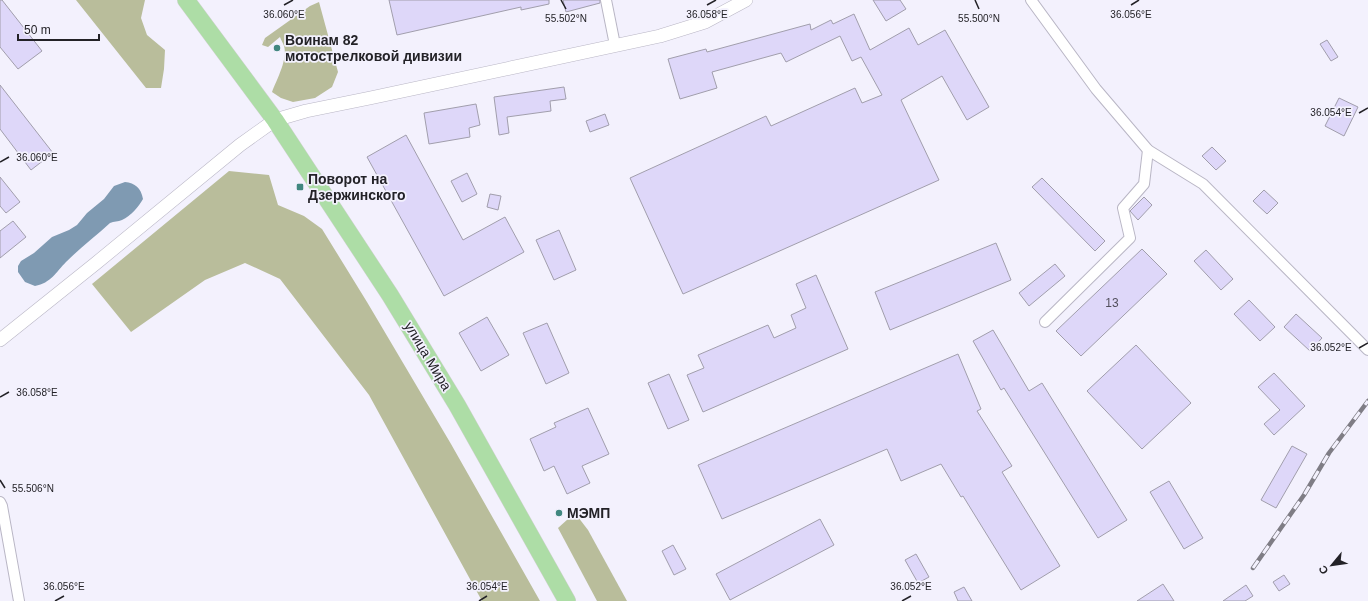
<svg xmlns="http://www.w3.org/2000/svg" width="1368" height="601" font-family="Arial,sans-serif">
<rect width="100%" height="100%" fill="#f3f1fd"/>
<g fill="#b9bd9b">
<polygon points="76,0 145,0 141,18 147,35 165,50 164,69 161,88 146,88"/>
<path d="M319,2L338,72L332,87L315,98L293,102L281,98L272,92C277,79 288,59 284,46C283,43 281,40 280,37L268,47L262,45L265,38L310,6Z"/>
<polygon points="229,171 269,175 278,205 304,216 322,229 367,302 451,444 540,601 482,601 369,395 280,279 245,263 205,280 131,332 92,284"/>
<polygon points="578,517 588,530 627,601 597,601 558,528 568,519"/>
</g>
<path fill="#7f9ab2" d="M125,182C135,183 141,188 143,199C139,206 131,216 122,220C118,222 114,221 110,223C96,236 80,248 66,262C56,272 51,283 35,286L25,282L18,272V266L21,261L34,253L52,237L69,230L77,225L87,213L104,199L114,186Z"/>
<g fill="#ded7f9" stroke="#a19eac">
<polygon points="0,0 2,0 42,51 18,69 0,47"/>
<polygon points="389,0 549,0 549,4 521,10 521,7 397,35"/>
<polygon points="563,0 600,0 600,3 566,12"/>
<polygon points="873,0 900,0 906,9 886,21"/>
<polygon points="854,14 870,50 909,28 918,45 945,30 989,107 967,120 942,76 901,100 939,180 683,294 630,178 766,116 771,126 855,88 862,103 882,95 861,57 852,61 840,36 786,62 781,53 712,72 717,88 680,99 668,59 706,49 707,52 810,24 811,30 831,20 833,24"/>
<polygon points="1327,40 1338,57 1331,61 1320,44"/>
<polygon points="0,85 53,153 31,170 0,129"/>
<polygon points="564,87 566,99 550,101 551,111 507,117 509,133 499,135 494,97"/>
<polygon points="1339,98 1358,107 1344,136 1325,126"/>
<polygon points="476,104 480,125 469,128 470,137 429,144 424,113"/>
<polygon points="605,114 609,125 590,132 586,121"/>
<polygon points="406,135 463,240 505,217 524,252 444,296 367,157"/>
<polygon points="1212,147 1226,161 1216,170 1202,156"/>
<polygon points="467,173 477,194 462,202 451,181"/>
<polygon points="0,177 20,202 6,213 0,206"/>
<polygon points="1042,178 1105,241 1095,251 1032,187"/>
<polygon points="1264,190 1278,203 1267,214 1253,201"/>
<polygon points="490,194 501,196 498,210 487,207"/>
<polygon points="1144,197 1152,205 1138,220 1130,211"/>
<polygon points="13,221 26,237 0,258 0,231"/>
<polygon points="559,230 576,270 554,280 536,240"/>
<polygon points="996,243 1011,280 890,330 875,292"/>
<polygon points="1142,249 1167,274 1081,356 1056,331"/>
<polygon points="1206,250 1233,279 1221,290 1194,261"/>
<polygon points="1055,264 1065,276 1029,306 1019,293"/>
<polygon points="816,275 848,349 703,412 687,375 704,368 698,355 768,325 774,338 796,328 791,315 806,308 796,284"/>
<polygon points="1249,300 1275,327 1260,341 1234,314"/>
<polygon points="1296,314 1322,338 1310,351 1284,327"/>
<polygon points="487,317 509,355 481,371 459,333"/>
<polygon points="547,323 569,373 546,384 523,333"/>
<polygon points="993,330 1029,391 1042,383 1127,520 1098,538 1004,388 1001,390 973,341"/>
<polygon points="1136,345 1191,403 1142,449 1087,391"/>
<polygon points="958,354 981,409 977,411 1012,466 1002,472 1060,566 1021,590 963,496 961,497 941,464 901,481 887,449 722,519 698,465"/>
<polygon points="1274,373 1305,406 1274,435 1264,424 1280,410 1258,387"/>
<polygon points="669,374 689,420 668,429 648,383"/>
<polygon points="588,408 609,454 582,466 590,483 567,494 554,466 544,471 530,439 556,427 554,423"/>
<polygon points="1292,446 1307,454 1276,508 1261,500"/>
<polygon points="1169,481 1203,538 1184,549 1150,492"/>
<polygon points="820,519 834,545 730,600 716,574"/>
<polygon points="673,545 686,569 674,575 662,551"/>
<polygon points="916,554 929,577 918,583 905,560"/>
<polygon points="1284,575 1290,584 1279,591 1273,582"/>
<polygon points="1163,584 1174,601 1137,601"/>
<polygon points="1246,585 1253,596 1245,601 1223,601"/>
<polygon points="964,587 972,601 958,601 954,592"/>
</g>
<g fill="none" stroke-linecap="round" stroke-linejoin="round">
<g stroke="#b9b6c5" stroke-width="12">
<g id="minor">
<polyline points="606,0 615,45"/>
<polyline points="1031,0 1096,89 1148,150 1203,184 1368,350"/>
<polyline points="1045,322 1130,238 1123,208 1144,184 1148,150"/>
<polyline points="0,502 2,506 19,601"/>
</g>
</g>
<g stroke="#b9b6c5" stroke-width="14">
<polyline id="tertiary" points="0,340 95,264 240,145 275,120 306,111 370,98 660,36 705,22 746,0"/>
</g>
<g stroke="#d3d3d4" stroke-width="18">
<polyline id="primary" points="186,0 275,120 390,295 457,405 567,601"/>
</g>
<use href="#minor" stroke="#fff" stroke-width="10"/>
<use href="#tertiary" stroke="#fff" stroke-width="13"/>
<use href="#primary" stroke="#addda6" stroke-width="17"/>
<g stroke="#7f7d85" stroke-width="4.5">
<polyline id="rail" points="1253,568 1304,495 1329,453 1368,401"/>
</g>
<use href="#rail" stroke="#f3f1fd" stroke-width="3" stroke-dasharray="9" stroke-linecap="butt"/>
</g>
<path fill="none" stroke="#232227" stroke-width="1.5" d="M561,0L566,9M975,0L979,9M284,5L293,0M707,5L716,0M1131,5L1139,0M1359,113L1368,108M0,162L9,157M1359,348L1368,343M0,397L9,392M0,480L5,488M55,601L64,596M479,601L487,596M902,601L911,596"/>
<g fill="#418780" stroke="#f3f1fd" stroke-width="1.5">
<circle cx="277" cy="48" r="4"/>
<rect x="296" y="183" width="8" height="8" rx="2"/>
<circle cx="559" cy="513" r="4"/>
</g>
<g text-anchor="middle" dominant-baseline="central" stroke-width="3.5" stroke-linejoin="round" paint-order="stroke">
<g font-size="12" fill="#524f5c">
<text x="1112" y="303">13</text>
</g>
<g font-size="14" font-weight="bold" fill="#232227" stroke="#f3f1fd" text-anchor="start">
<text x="285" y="40">Воинам 82<tspan x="285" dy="16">мотострелковой дивизии</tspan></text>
<text x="308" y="179">Поворот на<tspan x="308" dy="16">Дзержинского</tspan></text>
<text x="567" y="513">МЭМП</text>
</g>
<g font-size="14" fill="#232227" stroke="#f3f1fd">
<text transform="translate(428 356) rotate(59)">улица Мира</text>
</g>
</g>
<g font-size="10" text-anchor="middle" fill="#232227" stroke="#f3f1fd" stroke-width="3.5" stroke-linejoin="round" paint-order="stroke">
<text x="1131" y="18">36.056°E</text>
<text x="284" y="18">36.060°E</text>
<text x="707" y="18">36.058°E</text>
<text x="566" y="22">55.502°N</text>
<text x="979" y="22">55.500°N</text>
<text x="1331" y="116">36.054°E</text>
<text x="37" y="161">36.060°E</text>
<text x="1331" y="351">36.052°E</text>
<text x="37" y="396">36.058°E</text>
<text x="33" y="492">55.506°N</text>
<text x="64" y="590">36.056°E</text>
<text x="487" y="590">36.054°E</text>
<text x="911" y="590">36.052°E</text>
</g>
<g transform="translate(1332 565) rotate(241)" stroke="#f3f1fd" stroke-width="3" paint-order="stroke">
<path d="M0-3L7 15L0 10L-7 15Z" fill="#232227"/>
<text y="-6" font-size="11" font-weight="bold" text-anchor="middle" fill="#232227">С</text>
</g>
<path d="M18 34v6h81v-6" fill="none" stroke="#232227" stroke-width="2"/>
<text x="24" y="34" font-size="12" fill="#232227" stroke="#f3f1fd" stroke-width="3" paint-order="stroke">50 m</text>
</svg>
